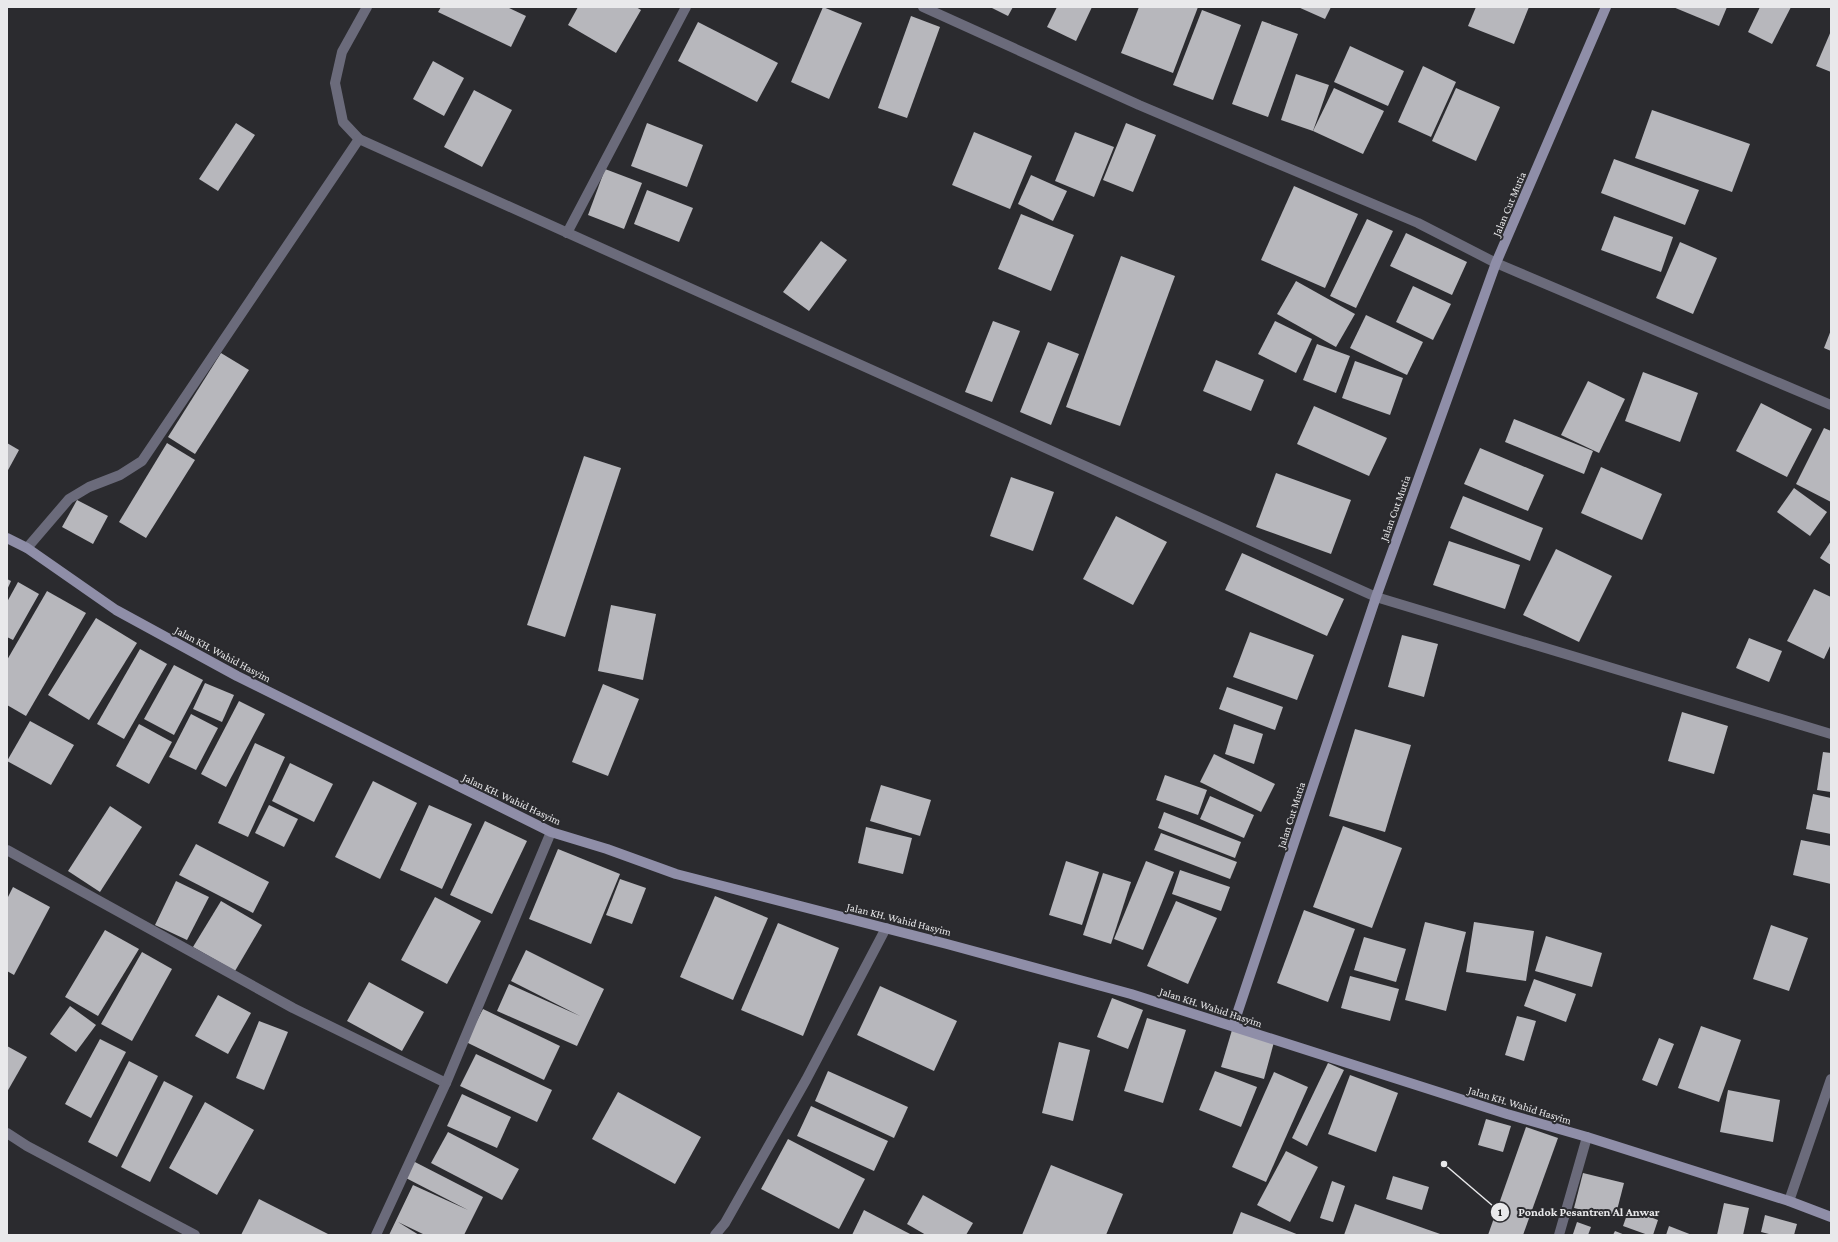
<svg xmlns="http://www.w3.org/2000/svg" width="1838" height="1242" font-family="'Crimson Pro',serif">
<rect width="100%" height="100%" fill="#2b2b2f"/>
<g fill="#b7b7bc">
<polygon points="441,7 507,7 526,16 511,47 438,12"/>
<polygon points="578,7 636,7 641,10 616,53 568,25"/>
<polygon points="823,7 862,23 829,99 791,82"/>
<polygon points="990,7 1013,7 1008,16"/>
<polygon points="1057,7 1092,7 1076,41 1047,27"/>
<polygon points="1139,7 1198,7 1173,73 1121,53"/>
<polygon points="1298,7 1331,7 1325,19"/>
<polygon points="1476,7 1529,7 1514,44 1468,26"/>
<polygon points="1673,7 1727,7 1719,26"/>
<polygon points="1760,7 1791,7 1772,44 1748,32"/>
<polygon points="1202,10 1241,25 1213,100 1173,85"/>
<polygon points="911,16 940,27 907,118 878,108"/>
<polygon points="1262,21 1298,34 1268,117 1232,104"/>
<polygon points="698,22 778,63 757,102 678,61"/>
<polygon points="1831,31 1831,72 1816,66"/>
<polygon points="1350,46 1404,71 1388,106 1334,82"/>
<polygon points="433,61 464,78 444,116 413,99"/>
<polygon points="1423,66 1456,82 1431,137 1398,122"/>
<polygon points="1296,74 1329,85 1313,131 1281,120"/>
<polygon points="1334,88 1384,111 1363,154 1313,131"/>
<polygon points="1456,88 1500,107 1476,161 1432,141"/>
<polygon points="474,90 512,110 482,167 444,147"/>
<polygon points="1652,110 1750,144 1732,192 1635,158"/>
<polygon points="236,123 255,135 218,191 199,179"/>
<polygon points="647,123 703,145 687,187 631,166"/>
<polygon points="1126,123 1156,135 1133,192 1103,180"/>
<polygon points="974,132 1032,156 1010,209 952,185"/>
<polygon points="1075,132 1114,147 1094,197 1055,181"/>
<polygon points="1614,159 1699,190 1685,225 1601,193"/>
<polygon points="605,169 642,183 624,229 588,215"/>
<polygon points="1031,175 1067,191 1053,221 1018,204"/>
<polygon points="1294,186 1358,214 1325,288 1261,260"/>
<polygon points="647,190 693,208 679,242 634,224"/>
<polygon points="1021,214 1074,235 1051,291 998,269"/>
<polygon points="1614,216 1673,237 1661,272 1601,250"/>
<polygon points="1367,219 1393,231 1356,308 1330,296"/>
<polygon points="1406,233 1467,262 1452,295 1390,266"/>
<polygon points="821,241 847,260 809,311 783,292"/>
<polygon points="1680,242 1717,258 1693,314 1656,298"/>
<polygon points="1121,256 1175,276 1120,426 1066,407"/>
<polygon points="1296,281 1355,314 1336,347 1277,314"/>
<polygon points="1413,286 1451,304 1433,340 1396,322"/>
<polygon points="1366,315 1423,342 1407,375 1350,348"/>
<polygon points="993,321 1020,331 992,402 965,392"/>
<polygon points="1275,321 1312,339 1296,373 1258,354"/>
<polygon points="1831,330 1831,351 1824,348"/>
<polygon points="1048,342 1079,354 1051,425 1020,412"/>
<polygon points="1317,344 1350,356 1336,393 1303,380"/>
<polygon points="221,353 249,370 195,454 168,437"/>
<polygon points="1216,360 1264,380 1251,411 1203,391"/>
<polygon points="1355,361 1403,378 1390,415 1342,398"/>
<polygon points="1643,372 1698,393 1680,442 1625,421"/>
<polygon points="1588,381 1625,399 1599,453 1561,435"/>
<polygon points="1761,403 1812,429 1787,477 1736,451"/>
<polygon points="1314,406 1387,438 1369,476 1297,444"/>
<polygon points="1514,419 1593,451 1584,474 1505,442"/>
<polygon points="1824,428 1831,431 1831,502 1796,484"/>
<polygon points="7,443 19,450 7,472"/>
<polygon points="167,443 195,460 146,538 119,522"/>
<polygon points="1480,448 1544,475 1528,511 1464,484"/>
<polygon points="584,456 621,468 565,637 527,625"/>
<polygon points="1601,467 1662,494 1642,540 1581,513"/>
<polygon points="1276,473 1351,500 1331,554 1256,527"/>
<polygon points="1011,477 1054,492 1033,551 990,536"/>
<polygon points="1794,488 1827,512 1810,536 1777,512"/>
<polygon points="1463,496 1543,528 1530,561 1450,528"/>
<polygon points="77,500 108,516 93,544 62,527"/>
<polygon points="1116,516 1167,542 1133,605 1083,579"/>
<polygon points="1449,541 1520,565 1505,609 1433,585"/>
<polygon points="1831,541 1831,565 1820,558"/>
<polygon points="1556,549 1612,576 1579,642 1523,615"/>
<polygon points="1242,553 1344,599 1327,636 1225,590"/>
<polygon points="7,579 11,581 7,590"/>
<polygon points="18,582 39,594 13,640 7,637 7,602"/>
<polygon points="1814,589 1831,597 1831,644 1824,659 1787,641"/>
<polygon points="47,591 86,613 26,716 7,705 7,660"/>
<polygon points="611,605 656,614 643,680 598,671"/>
<polygon points="96,618 137,643 89,720 48,695"/>
<polygon points="1250,632 1314,655 1297,700 1233,677"/>
<polygon points="1402,635 1438,644 1424,697 1388,687"/>
<polygon points="1749,638 1782,651 1769,682 1736,668"/>
<polygon points="140,649 167,664 124,739 97,724"/>
<polygon points="174,665 203,680 174,735 144,719"/>
<polygon points="205,683 234,695 222,722 193,709"/>
<polygon points="603,684 639,699 608,776 572,762"/>
<polygon points="1227,687 1283,707 1275,730 1219,709"/>
<polygon points="239,701 265,714 226,787 201,774"/>
<polygon points="1682,712 1728,726 1714,774 1668,761"/>
<polygon points="191,714 218,728 196,770 169,757"/>
<polygon points="30,721 74,745 51,785 7,761"/>
<polygon points="139,724 172,742 149,784 116,766"/>
<polygon points="1234,724 1263,734 1254,764 1225,754"/>
<polygon points="1355,729 1411,745 1385,832 1329,816"/>
<polygon points="255,743 285,757 248,837 218,823"/>
<polygon points="1823,752 1831,753 1831,792 1817,790"/>
<polygon points="1214,754 1275,784 1261,812 1200,782"/>
<polygon points="290,763 333,784 314,822 272,801"/>
<polygon points="1165,775 1207,790 1198,815 1156,800"/>
<polygon points="373,781 417,803 380,879 335,857"/>
<polygon points="881,785 931,800 920,836 870,821"/>
<polygon points="1813,794 1831,798 1831,834 1806,829"/>
<polygon points="1210,796 1254,815 1244,838 1200,819"/>
<polygon points="269,805 298,819 284,847 255,833"/>
<polygon points="429,805 472,824 442,889 400,870"/>
<polygon points="110,806 142,827 100,892 68,871"/>
<polygon points="1164,812 1241,842 1235,858 1158,828"/>
<polygon points="485,821 527,841 492,914 450,895"/>
<polygon points="1343,826 1402,848 1372,928 1313,907"/>
<polygon points="866,827 912,838 903,874 858,863"/>
<polygon points="1161,833 1237,862 1230,879 1154,850"/>
<polygon points="1801,840 1831,846 1831,884 1793,875"/>
<polygon points="196,844 269,882 253,913 179,875"/>
<polygon points="558,849 620,874 591,944 529,919"/>
<polygon points="1066,861 1099,872 1082,925 1049,915"/>
<polygon points="1146,861 1174,872 1143,950 1114,939"/>
<polygon points="1180,870 1230,887 1221,911 1172,894"/>
<polygon points="1103,873 1131,882 1111,944 1083,935"/>
<polygon points="620,879 646,888 632,924 606,915"/>
<polygon points="176,881 209,897 187,940 155,925"/>
<polygon points="13,887 50,907 14,975 7,971 7,899"/>
<polygon points="715,896 768,918 733,1000 680,977"/>
<polygon points="435,897 481,921 447,984 401,960"/>
<polygon points="221,901 262,925 235,971 193,947"/>
<polygon points="1176,901 1217,918 1188,984 1147,966"/>
<polygon points="1304,910 1355,929 1328,1002 1277,983"/>
<polygon points="1425,922 1466,932 1446,1011 1405,1000"/>
<polygon points="1474,922 1534,931 1526,981 1466,972"/>
<polygon points="778,923 839,948 803,1036 741,1010"/>
<polygon points="1771,925 1808,938 1789,991 1753,979"/>
<polygon points="105,930 139,949 98,1016 65,997"/>
<polygon points="1546,936 1602,953 1592,987 1535,971"/>
<polygon points="1364,937 1406,949 1396,982 1354,970"/>
<polygon points="526,950 604,989 577,1046 497,1011 509,984 580,1016 511,981"/>
<polygon points="142,952 172,969 132,1041 101,1024"/>
<polygon points="1350,976 1399,989 1390,1021 1341,1008"/>
<polygon points="1534,979 1576,994 1566,1022 1524,1006"/>
<polygon points="369,982 424,1012 402,1051 347,1021"/>
<polygon points="880,986 957,1021 934,1071 857,1035"/>
<polygon points="218,995 251,1013 228,1054 195,1036"/>
<polygon points="1112,998 1143,1010 1128,1049 1097,1037"/>
<polygon points="70,1006 96,1025 76,1052 50,1034"/>
<polygon points="483,1009 560,1046 544,1080 466,1042"/>
<polygon points="1517,1016 1536,1021 1524,1061 1505,1055"/>
<polygon points="1147,1018 1186,1030 1163,1103 1124,1091"/>
<polygon points="259,1021 288,1032 264,1090 236,1078"/>
<polygon points="1701,1026 1741,1040 1719,1102 1678,1088"/>
<polygon points="1232,1030 1274,1042 1264,1079 1221,1067"/>
<polygon points="1659,1038 1674,1044 1657,1086 1642,1080"/>
<polygon points="100,1039 126,1052 91,1118 65,1104"/>
<polygon points="1059,1042 1090,1050 1073,1121 1042,1113"/>
<polygon points="7,1046 27,1057 7,1092"/>
<polygon points="476,1054 552,1090 537,1122 460,1086"/>
<polygon points="129,1061 158,1076 117,1157 88,1142"/>
<polygon points="1328,1063 1344,1070 1307,1146 1292,1138"/>
<polygon points="828,1071 908,1107 894,1138 815,1101"/>
<polygon points="1215,1071 1257,1087 1241,1127 1199,1110"/>
<polygon points="1274,1072 1308,1087 1266,1182 1232,1167"/>
<polygon points="1350,1075 1398,1093 1376,1152 1328,1134"/>
<polygon points="164,1081 193,1096 150,1182 121,1167"/>
<polygon points="1728,1090 1780,1100 1773,1142 1720,1132"/>
<polygon points="618,1092 701,1137 675,1184 592,1139"/>
<polygon points="462,1094 511,1117 497,1148 447,1126"/>
<polygon points="205,1102 254,1130 217,1195 169,1168"/>
<polygon points="811,1106 888,1141 874,1171 797,1136"/>
<polygon points="1486,1119 1511,1126 1503,1152 1478,1145"/>
<polygon points="1526,1127 1558,1138 1523,1235 1488,1235"/>
<polygon points="448,1132 519,1169 502,1200 431,1163"/>
<polygon points="788,1139 865,1179 839,1229 761,1189"/>
<polygon points="1286,1151 1318,1167 1290,1222 1257,1205"/>
<polygon points="413,1161 483,1197 464,1235 425,1235 398,1222 419,1235 389,1235 413,1185 468,1210 404,1177"/>
<polygon points="1051,1165 1123,1194 1106,1235 1022,1235"/>
<polygon points="1583,1173 1624,1183 1615,1218 1574,1208"/>
<polygon points="1393,1176 1429,1187 1422,1210 1386,1199"/>
<polygon points="1332,1181 1345,1186 1333,1222 1320,1218"/>
<polygon points="923,1195 973,1223 966,1235 926,1235 907,1224"/>
<polygon points="259,1199 328,1234 327,1235 241,1235"/>
<polygon points="1724,1203 1749,1208 1743,1235 1717,1235"/>
<polygon points="1355,1204 1443,1235 1344,1235"/>
<polygon points="1629,1209 1658,1220 1653,1235 1648,1235 1623,1226"/>
<polygon points="864,1210 912,1235 852,1235"/>
<polygon points="1241,1212 1299,1235 1232,1235"/>
<polygon points="1765,1215 1797,1224 1794,1235 1773,1235 1761,1232"/>
<polygon points="1577,1222 1591,1227 1588,1235 1573,1234"/>
<polygon points="1669,1226 1692,1235 1666,1235"/>
<polygon points="1615,1231 1625,1235 1613,1235"/>
</g>
<g fill="none" stroke-linecap="round" stroke-linejoin="round">
<g stroke="#6b6b7b" stroke-width="10">
<polyline points="367,7 342,52 335,83 343,122 359,139 1376,597 1831,734"/>
<polyline points="923,7 1139,105 1418,223 1496,263 1831,405"/>
<polyline points="567,233 686,7"/>
<polyline points="27,548 69,499 89,487 120,475 142,461 359,139"/>
<polyline points="7,850 293,1008 446,1083"/>
<polyline points="7,1133 27,1146 195,1235"/>
<polyline points="1789,1201 1831,1079"/>
<polyline points="376,1235 446,1083 551,832"/>
<polyline points="715,1235 725,1223 806,1080 886,928"/>
<polyline points="1559,1235 1587,1137"/>
</g>
<g stroke="#8f8ea8" stroke-width="10">
<polyline points="7,538 27,548 116,610 237,676 551,832 607,849 676,874 947,944 1131,994 1507,1114 1587,1137 1789,1201 1831,1217"/>
<polyline points="1233,1026 1376,597 1496,263 1606,7"/>
</g>
</g>
<g text-anchor="middle" dominant-baseline="central" stroke-width="4" stroke-linejoin="round" paint-order="stroke">
<g font-size="11" fill="#e9e9eb" stroke="#2b2b2f">
<text transform="translate(1509 204) rotate(-67)">Jalan Cut Mutia</text>
<text transform="translate(1395 508) rotate(-70)">Jalan Cut Mutia</text>
<text transform="translate(223 654) rotate(28)">Jalan KH. Wahid Hasyim</text>
<text transform="translate(512 799) rotate(25)">Jalan KH. Wahid Hasyim</text>
<text transform="translate(1291 815) rotate(-72)">Jalan Cut Mutia</text>
<text transform="translate(899 919) rotate(14)">Jalan KH. Wahid Hasyim</text>
<text transform="translate(1211 1007) rotate(18)">Jalan KH. Wahid Hasyim</text>
<text transform="translate(1520 1105) rotate(17)">Jalan KH. Wahid Hasyim</text>
</g>
</g>
<path fill="none" stroke="#e9e9eb" stroke-width="1.5" d="M1444 1164L1500 1212"/>
<g fill="#e9e9eb" stroke="#2b2b2f" stroke-width="1.5">
<circle cx="1444" cy="1164" r="4"/>
<circle cx="1500" cy="1212" r="10"/>
</g>
<g font-size="12" text-anchor="middle" font-weight="bold" fill="#111">
<text x="1500" y="1216">1</text>
</g>
<g font-size="12" text-anchor="middle" font-weight="bold" fill="#e9e9eb" stroke="#2b2b2f" stroke-width="4" stroke-linejoin="round" paint-order="stroke">
<text x="1589" y="1216">Pondok Pesantren Al Anwar</text>
</g>
<rect width="1838" height="1242" fill="none" stroke="#e9e9eb" stroke-width="16"/>
</svg>
